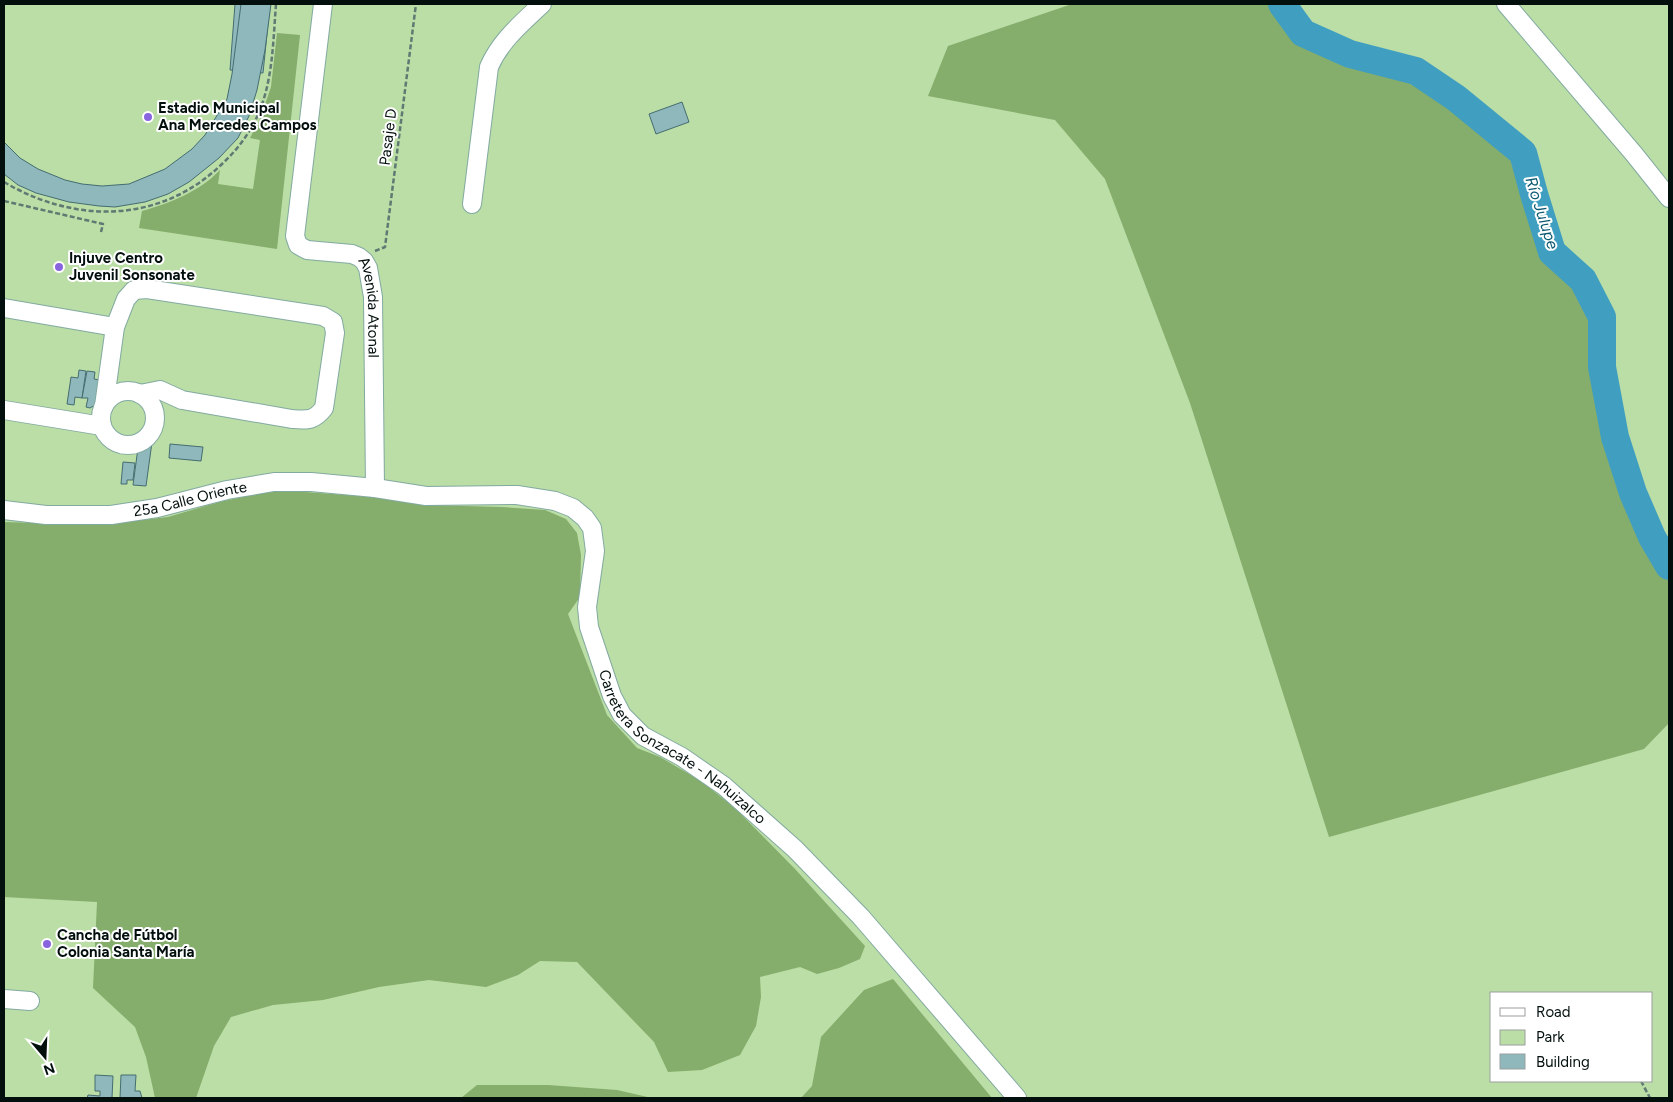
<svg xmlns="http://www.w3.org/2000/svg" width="1673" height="1102" font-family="Figtree,sans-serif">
<rect width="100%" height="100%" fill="#c3ede3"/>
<path fill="#bbdda6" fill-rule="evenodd" d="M4,4H1669V1098H4ZM1492,993H1652V1081H1492Z"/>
<g fill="#85ad6b">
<polygon points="1072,4 1272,4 1298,41 1416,78 1514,154 1548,256 1585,283 1596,318 1595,375 1613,450 1644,532 1669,576 1669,723 1644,749 1329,837 1190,403 1105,179 1055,120 928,96 948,46"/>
<path d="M277,33L300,35L277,249L139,228L142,211C171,203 200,191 220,170L218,184L253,189L260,140L250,138L260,119L271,87Z"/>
<polygon points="277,490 401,499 423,505 502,507 545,510 566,519 577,533 581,555 580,597 568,614 607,715 637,748 660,757 701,781 735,808 795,869 865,946 860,959 839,968 817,974 800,967 760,977 761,997 756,1026 740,1055 702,1070 668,1072 654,1042 577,962 540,961 518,975 486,987 429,980 379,987 323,1000 273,1005 231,1017 214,1046 196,1098 155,1098 146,1057 135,1027 93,988 97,902 4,897 4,522 98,525 168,517 219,502"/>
<polygon points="893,979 992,1098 801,1098 812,1086 821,1037 864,990"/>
<polygon points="477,1085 548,1085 617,1090 652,1098 461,1098"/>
</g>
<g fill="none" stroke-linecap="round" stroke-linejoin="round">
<polyline stroke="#409fc1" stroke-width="28" points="1282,4 1303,33 1350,54 1416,71 1456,98 1523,153 1534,194 1552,252 1583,280 1602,317 1602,367 1615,437 1633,493 1652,537 1669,566"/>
</g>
<g fill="#8eb8bc" stroke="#456d70">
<polygon points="235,4 270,4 263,73 230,70"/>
<polygon points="241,4 271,4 265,50 257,90 249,116 238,138 219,158 189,182 168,194 145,202 115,207 99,206 69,202 36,193 18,185 4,174 4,142 20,158 38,169 65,180 82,184 102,186 129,184 165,169 192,149 205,135 227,99 232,74"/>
<polygon points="682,102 689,122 656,134 649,114"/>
<polygon points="79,370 86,371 82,398 75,397 74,405 67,404 71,377 78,378"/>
<polygon points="87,371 95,372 94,379 100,380 97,404 90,408 86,407 88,398 82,398"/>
<polygon points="152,442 146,486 133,485 138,448"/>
<polygon points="170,444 203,447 201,461 169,458"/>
<polygon points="123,462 135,463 133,480 127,480 127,484 121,484"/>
<polygon points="95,1075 113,1076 112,1098 87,1098 88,1095 100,1096 100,1091 95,1091"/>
<polygon points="121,1075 136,1075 135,1091 140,1091 142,1098 120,1098"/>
</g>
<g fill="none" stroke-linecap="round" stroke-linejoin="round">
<g stroke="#82aaa1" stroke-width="20">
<g id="minor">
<path id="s1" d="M323,4L295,236L298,245L307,250L352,254L359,257L364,261L368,268L373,297L375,488"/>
<polyline points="1506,4 1634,154 1669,198"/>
<path d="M472,204L489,67C500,41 522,23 542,4"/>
<polyline points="4,308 115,327"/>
<circle cx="128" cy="418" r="27"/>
<path d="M104,406L115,327L126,299L134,290L147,289L323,316L333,322L335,333L324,408C314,421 308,420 292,419L182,400L160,390L140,394"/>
<polyline points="4,410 102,426"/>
<path id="s2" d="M4,510L46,515H111L157,508L227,490L274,482H311L375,488L426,496L517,495L555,501L573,508L585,518L592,528L595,551L587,607L589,627L612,696L622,715L643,736L682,757L724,786L795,849L861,917L1017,1098"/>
<polyline points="4,999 30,1001"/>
</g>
</g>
<g stroke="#5f7a73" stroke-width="2.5" stroke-dasharray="5 2.5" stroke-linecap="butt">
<path d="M4,182C75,224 160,224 222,164C236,151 247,137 256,119C273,84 273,42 276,4"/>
<polyline points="4,201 103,224 101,232"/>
<polyline points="375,251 385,247 416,4"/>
<polyline points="1641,1081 1650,1098"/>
</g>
<use href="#minor" stroke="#fff" stroke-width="18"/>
</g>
<g fill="#8864df" stroke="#fff" stroke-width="2">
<circle cx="148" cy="117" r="5"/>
<circle cx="59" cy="267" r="5"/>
<circle cx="47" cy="944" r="5"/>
</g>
<g text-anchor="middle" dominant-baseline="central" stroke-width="4" stroke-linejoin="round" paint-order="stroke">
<g font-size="15" font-weight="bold" fill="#020f0c" stroke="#fff" text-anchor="start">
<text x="158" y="108">Estadio Municipal<tspan x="158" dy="17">Ana Mercedes Campos</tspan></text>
<text x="69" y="258">Injuve Centro<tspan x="69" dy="17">Juvenil Sonsonate</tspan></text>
<text x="57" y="935">Cancha de Fútbol<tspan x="57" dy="17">Colonia Santa María</tspan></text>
</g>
<g font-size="15" fill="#020f0c" stroke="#fff">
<text transform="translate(388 137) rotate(-83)">Pasaje D</text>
<text stroke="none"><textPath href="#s1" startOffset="360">Avenida Atonal</textPath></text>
<text stroke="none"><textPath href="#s2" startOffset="188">25a Calle Oriente</textPath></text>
<text stroke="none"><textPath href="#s2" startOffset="862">Carretera Sonzacate - Nahuizalco</textPath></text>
</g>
<g font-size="16" font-style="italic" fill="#0d5a73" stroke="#fff">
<text transform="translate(1542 213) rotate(72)">Río Julupe</text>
</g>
</g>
<rect width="1673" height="1102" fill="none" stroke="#020f0c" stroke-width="10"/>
<rect x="1490" y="992" width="162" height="90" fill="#ffffff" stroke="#9a9f9e"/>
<rect x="1500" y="1008" width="25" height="8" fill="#ffffff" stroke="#9a9f9e"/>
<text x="1536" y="1017" font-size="15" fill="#020f0c">Road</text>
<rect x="1500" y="1030" width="25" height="15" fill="#bbdda6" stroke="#9a9f9e"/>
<text x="1536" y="1042" font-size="15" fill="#020f0c">Park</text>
<rect x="1500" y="1054" width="25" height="15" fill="#8eb8bc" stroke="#9a9f9e"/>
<text x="1536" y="1067" font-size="15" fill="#020f0c">Building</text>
<g transform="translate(45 1057) rotate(161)" stroke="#ffffff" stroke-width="4" paint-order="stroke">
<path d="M0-4L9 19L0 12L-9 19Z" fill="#020f0c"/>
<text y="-8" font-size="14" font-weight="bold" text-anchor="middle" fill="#020f0c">N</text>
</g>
</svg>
